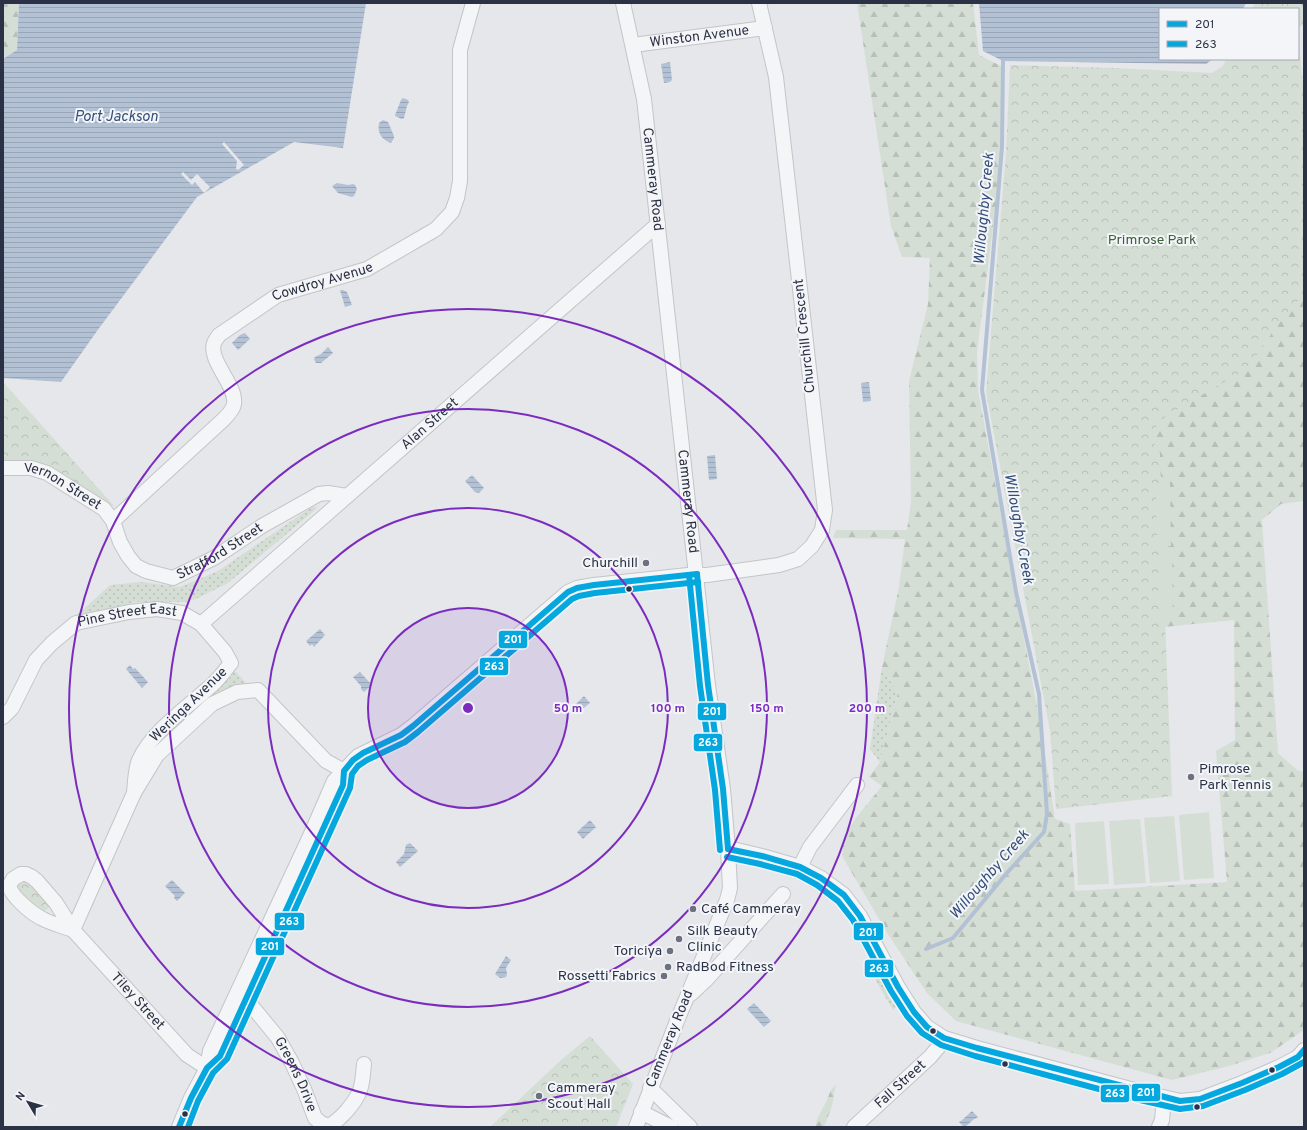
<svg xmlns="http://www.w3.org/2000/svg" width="1307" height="1130" font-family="Overpass,sans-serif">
<defs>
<pattern id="grass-dots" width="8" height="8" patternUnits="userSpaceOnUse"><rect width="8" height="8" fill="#d5ded5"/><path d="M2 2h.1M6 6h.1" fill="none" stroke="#b7bfb8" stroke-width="1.8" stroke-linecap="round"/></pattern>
<pattern id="forest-firs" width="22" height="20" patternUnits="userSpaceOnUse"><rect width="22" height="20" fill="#d5ded5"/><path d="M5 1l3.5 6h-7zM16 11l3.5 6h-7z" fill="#b7bfb8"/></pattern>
<pattern id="park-crowns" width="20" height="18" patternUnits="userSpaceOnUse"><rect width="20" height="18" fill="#d5ded5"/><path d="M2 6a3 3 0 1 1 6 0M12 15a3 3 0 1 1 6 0" fill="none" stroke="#b7bfb8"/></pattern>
<pattern id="water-rules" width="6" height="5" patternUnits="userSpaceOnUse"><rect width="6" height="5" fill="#b3c1d5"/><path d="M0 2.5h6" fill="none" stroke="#9aa6b8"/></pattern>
</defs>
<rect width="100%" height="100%" fill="#e5e7ea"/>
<g fill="url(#grass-dots)">
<polygon points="312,507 317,507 315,510 228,583 196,599 185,602 136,602 75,617 110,585 141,582 179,587 195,581 218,571"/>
<polygon points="882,667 898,693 880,762 870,749"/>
<polygon points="233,669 247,684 208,701 148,756 155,745 171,728 209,693 231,677"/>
<polygon points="881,973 898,1005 893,1010 875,979"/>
</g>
<g fill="url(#forest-firs)">
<polygon points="3,3 19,3 17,50 3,59"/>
<polygon points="857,3 973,3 979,55 1001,66 1003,150 977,352 978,390 1019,613 1040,721 1055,819 1070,824 1075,891 1227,882 1216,751 1235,740 1234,620 1164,627 1151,427 1304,287 1304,501 1281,504 1262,520 1278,753 1297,770 1304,772 1304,1030 1270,1053 1229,1066 1172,1080 956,1021 927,993 888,934 842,856 844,837 855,819 882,786 869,777 880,762 898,693 882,667 899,587 905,539 833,538 836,530 907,530 911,501 909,381 928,304 930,258 902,257 891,226"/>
<polygon points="836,1084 832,1106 824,1127 815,1127 818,1117 826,1102 831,1090"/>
</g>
<g fill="url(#park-crowns)">
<polygon points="1255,3 1304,3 1304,25 1298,27 1298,9 1252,9"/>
<polygon points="1298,41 1304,91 1304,294 1283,317 1247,369 1169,414 1160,421 1154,430 1155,446 1160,453 1160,470 1168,522 1163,571 1172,796 1056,809 1050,731 986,392 1006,153 1010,65 1115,68 1212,73 1223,66 1226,59 1298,59"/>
<polygon points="3,382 115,507 42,465 3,461"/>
<polygon points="23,877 53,903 41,915 17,896 12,882"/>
<polygon points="590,1036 633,1084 616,1127 490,1127 561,1060"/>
</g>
<g fill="#d5ded5">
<polygon points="1170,482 1171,546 1157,547 1156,483"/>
<polygon points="1172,556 1173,620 1159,621 1158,557"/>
<polygon points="1209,812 1214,878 1184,880 1179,815"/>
<polygon points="1174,816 1180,881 1150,883 1144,818"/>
<polygon points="1140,819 1146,883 1114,885 1109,821"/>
<polygon points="1104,821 1109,884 1078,885 1075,823"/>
</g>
<g fill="url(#water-rules)">
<polygon points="19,3 366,3 343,148 294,142 197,197 97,331 61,382 3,378 3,59 17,50"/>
<polygon points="979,3 1246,3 1243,9 1160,9 1160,59 1213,59 1206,64 1003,61 983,51"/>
<polygon points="670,62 672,80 670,82 664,83 661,64"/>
<polygon points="403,98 408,100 409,102 407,106 404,118 402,119 395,116 395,115 401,100"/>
<path d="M383,120L388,122L394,136V138L391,143C382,140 377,133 379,123Z"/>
<polygon points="337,183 348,185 353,184 355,185 357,189 354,196 352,197 338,193 332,186"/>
<polygon points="340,290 343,290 347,292 352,305 345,307"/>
<polygon points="245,333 250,339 238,350 232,343 240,335"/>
<polygon points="328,347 333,353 321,363 316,363 314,359 315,357 321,354"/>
<polygon points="869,382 871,401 863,402 861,383"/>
<polygon points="715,455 717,479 709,480 707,456"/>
<polygon points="472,475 484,488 479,493 475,492 465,481"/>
<polygon points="320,629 325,635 314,647 312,644 310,646 306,641"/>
<polygon points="130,665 133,669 135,668 148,682 142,688 126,669"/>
<polygon points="360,672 372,685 364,692 361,689 361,686 353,677"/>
<polygon points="584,696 590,703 576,714 575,714 572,711 572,708"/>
<polygon points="590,820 596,827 583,839 577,832"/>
<polygon points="410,843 418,851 400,867 396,862 404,854 406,845"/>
<polygon points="172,880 185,893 177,901 174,898 175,896 165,886"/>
<polygon points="506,956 511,960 506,968 507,974 506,977 500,978 495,974"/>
<polygon points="754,1003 771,1021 764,1027 747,1009"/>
<polygon points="972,1111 978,1117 975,1119 974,1119 965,1127 964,1127 959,1122 960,1121 961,1121"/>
</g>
<g fill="#e5e7ea">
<polygon points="224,142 244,165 238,170 236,169 237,161 222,144"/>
<polygon points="183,172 191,180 197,174 210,187 204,193 195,182 192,185 181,174"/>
</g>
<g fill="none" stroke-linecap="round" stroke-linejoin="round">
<polyline stroke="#b3c1d5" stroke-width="4" points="926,949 953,938 1006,874 1044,832 1047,814 1039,694 1016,592 982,390 1002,147 1003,61"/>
<g stroke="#c3c5c8" stroke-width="16">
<g id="minor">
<path id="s1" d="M623,3L644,99L708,685L723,789L728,849L730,888L727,900L677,1021L636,1127"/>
<path id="s2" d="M633,45L765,28"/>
<path id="s3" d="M3,468H31L47,473L104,509L113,521L120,542L128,556L136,566L146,571L173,578L214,558L262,526L319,494L328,493L347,496"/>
<path id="s4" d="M113,521L224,419C228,415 233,410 234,404C237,385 208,361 214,343C215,340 218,337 219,335L278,295L367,269L431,232L436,229L452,212L457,198L460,181V50L473,3"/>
<path id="s5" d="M201,624L658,224"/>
<path id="s6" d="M3,717L12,708L36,660L52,643L76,623L129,612L157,609L182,613L201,624L225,652L231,663C225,670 220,678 213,684C189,706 152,731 139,760C135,770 135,783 134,793"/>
<polyline points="329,816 343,785 344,771"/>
<polyline points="728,849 737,850 762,856 800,867 821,878 844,895 860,916 898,987 914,1012 927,1027 944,1038 977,1048 1142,1092 1180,1101 1200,1099 1242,1083 1279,1067 1298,1057 1304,1050"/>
<polyline points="800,867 810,847 857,785"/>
<polyline points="73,930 134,793 157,755 212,704 237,692 258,690 326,761 344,771"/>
<path id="s7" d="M73,930C63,926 52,924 43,919C32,914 12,897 9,886L13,879L21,874H26L32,877L37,881L56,903L73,930L187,1055L207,1068"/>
<polyline points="691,994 706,980 783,894"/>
<path id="s8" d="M246,999L278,1038L292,1063L304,1089L315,1118L321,1123L329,1126C341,1119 353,1105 359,1093C363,1084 363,1073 364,1064"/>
<polyline points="207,1068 210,1051 311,834 334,781 358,756 401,735 413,726 568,592 577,588 594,585 688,575 707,575 779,565 798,559 812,546 822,530 825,510 776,77 759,3"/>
<polyline points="650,1088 690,1127"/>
<polyline points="641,1112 671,1127"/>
<polyline points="179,1127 191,1098 207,1068 220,1056 308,863"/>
<path id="s9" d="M854,1127L930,1057L941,1044L944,1038"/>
<polyline points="1159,1127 1162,1120 1164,1098"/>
</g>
</g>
<use href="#minor" stroke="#f4f5f7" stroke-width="14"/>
<g stroke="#f3f5f9" stroke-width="9">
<g id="bus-1">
<polyline points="697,574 708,685 723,789 728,849"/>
<polyline points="728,849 762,856 800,867 821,878 844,895 860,916 898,987 914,1012 927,1027 944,1038 977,1048 1180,1101 1200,1099 1242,1083 1279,1067 1298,1057 1304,1050"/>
<polyline points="179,1127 191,1098 207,1068 220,1056 343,785 344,771 353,760 363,753 401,735 413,726 568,592 577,588 594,585 697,574"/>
</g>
</g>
<g stroke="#f3f5f9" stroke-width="9">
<g id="bus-2">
<polyline points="689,575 700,686 715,790 720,850"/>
<polyline points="727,857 760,864 797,874 817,885 838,901 853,920 891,991 907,1016 922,1033 941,1045 975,1056 1140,1100 1180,1109 1203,1106 1245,1090 1282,1074 1304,1062"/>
<polyline points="188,1127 198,1101 213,1073 227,1059 350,788 352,774 358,766 367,760 405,742 418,732 572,599 579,596 595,593 698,582"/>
</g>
</g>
<use href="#bus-1" stroke="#04a8de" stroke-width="6"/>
<use href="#bus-2" stroke="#04a8de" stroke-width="6"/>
</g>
<circle cx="468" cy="708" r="100" fill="#7b2cbf" fill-opacity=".12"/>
<g fill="none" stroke="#7b2cbf" stroke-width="2">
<circle cx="468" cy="708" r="100"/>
<circle cx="468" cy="708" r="200"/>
<circle cx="468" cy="708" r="299"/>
<circle cx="468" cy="708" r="399"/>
</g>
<g fill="#6c717f" stroke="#f3f5f9" stroke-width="1.5">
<circle cx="646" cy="563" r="4"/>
<circle cx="1191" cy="777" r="4"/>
<circle cx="693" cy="909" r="4"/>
<circle cx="679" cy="939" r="4"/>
<circle cx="670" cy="951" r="4"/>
<circle cx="668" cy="967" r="4"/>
<circle cx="664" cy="976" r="4"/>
<circle cx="539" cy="1096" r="4"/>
</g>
<g fill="#2b3245" stroke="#f3f5f9" stroke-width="1.5">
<circle cx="629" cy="589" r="3.5"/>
<circle cx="933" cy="1031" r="3.5"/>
<circle cx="1005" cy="1064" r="3.5"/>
<circle cx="1272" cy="1070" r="3.5"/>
<circle cx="1197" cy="1107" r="3.5"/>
<circle cx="185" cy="1114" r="3.5"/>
</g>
<g text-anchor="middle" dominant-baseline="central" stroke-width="4" stroke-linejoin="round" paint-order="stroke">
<g font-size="14" fill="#2b3245" stroke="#f3f5f9">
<text stroke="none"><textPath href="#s2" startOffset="67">Winston Avenue</textPath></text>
<text stroke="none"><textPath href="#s1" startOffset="179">Cammeray Road</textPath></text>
<text stroke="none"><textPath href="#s4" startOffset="362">Cowdroy Avenue</textPath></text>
<text transform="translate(805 336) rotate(-96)">Churchill Crescent</text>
<text stroke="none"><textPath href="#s5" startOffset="304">Alan Street</textPath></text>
<text stroke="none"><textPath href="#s3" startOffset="64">Vernon Street</textPath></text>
<text stroke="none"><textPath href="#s1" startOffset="503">Cammeray Road</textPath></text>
<text stroke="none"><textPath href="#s3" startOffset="271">Stratford Street</textPath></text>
<text stroke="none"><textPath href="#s6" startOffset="173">Pine Street East</textPath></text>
<text transform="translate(189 705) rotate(-44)">Weringa Avenue</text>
<text stroke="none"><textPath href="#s7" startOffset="273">Tiley Street</textPath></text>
<text transform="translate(670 1039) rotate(-68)">Cammeray Road</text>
<text stroke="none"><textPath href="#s8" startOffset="91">Greens Drive</textPath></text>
<text stroke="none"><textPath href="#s9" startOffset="63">Fall Street</textPath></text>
</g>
<g font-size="14" fill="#3c6137" stroke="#f3f5f9">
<text x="1152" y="240">Primrose Park</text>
</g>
<g font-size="14" fill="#2b3245" stroke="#f3f5f9" text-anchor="start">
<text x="638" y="563" text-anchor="end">Churchill</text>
<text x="1199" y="769">Pimrose<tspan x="1199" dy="16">Park Tennis</tspan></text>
<text x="701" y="909">Café Cammeray</text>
<text x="687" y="931">Silk Beauty<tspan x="687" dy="16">Clinic</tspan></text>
<text x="662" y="951" text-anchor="end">Toriciya</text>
<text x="676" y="967">RadBod Fitness</text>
<text x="656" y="976" text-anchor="end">Rossetti Fabrics</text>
<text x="547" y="1088">Cammeray<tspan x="547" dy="16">Scout Hall</tspan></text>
</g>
<g font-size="15" font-style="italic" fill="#334e7a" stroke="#f3f5f9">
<text x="116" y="117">Port Jackson</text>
<text transform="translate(985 209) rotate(-85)">Willoughby Creek</text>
<text transform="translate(1018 529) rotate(80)">Willoughby Creek</text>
<text transform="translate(990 875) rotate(-49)">Willoughby Creek</text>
</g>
</g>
<circle cx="468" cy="708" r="6" fill="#7b2cbf" stroke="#f3f5f9" stroke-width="2"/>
<g font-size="12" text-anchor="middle" font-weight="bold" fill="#7b2cbf" stroke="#f3f5f9" stroke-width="4" stroke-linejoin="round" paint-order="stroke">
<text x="568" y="712">50 m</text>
<text x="668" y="712">100 m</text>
<text x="767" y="712">150 m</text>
<text x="867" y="712">200 m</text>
</g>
<g stroke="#f3f5f9" stroke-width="1.5">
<rect x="498" y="630" width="30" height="19" rx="4" fill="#04a8de"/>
<rect x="479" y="657" width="30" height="19" rx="4" fill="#04a8de"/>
<rect x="697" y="702" width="30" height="19" rx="4" fill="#04a8de"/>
<rect x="693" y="733" width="30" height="19" rx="4" fill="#04a8de"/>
<rect x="274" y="912" width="31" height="19" rx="4" fill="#04a8de"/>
<rect x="853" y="922" width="31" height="19" rx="4" fill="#04a8de"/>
<rect x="255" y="937" width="30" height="19" rx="4" fill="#04a8de"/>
<rect x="864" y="959" width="30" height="19" rx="4" fill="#04a8de"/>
<rect x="1131" y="1083" width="30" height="19" rx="4" fill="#04a8de"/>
<rect x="1100" y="1084" width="30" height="19" rx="4" fill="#04a8de"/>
</g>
<g font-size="11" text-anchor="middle" font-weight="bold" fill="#fff">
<text x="513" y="643">201</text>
<text x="494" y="670">263</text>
<text x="712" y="715">201</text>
<text x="708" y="746">263</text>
<text x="289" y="925">263</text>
<text x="868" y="936">201</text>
<text x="270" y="950">201</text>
<text x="879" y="972">263</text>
<text x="1146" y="1096">201</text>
<text x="1115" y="1097">263</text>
</g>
<rect width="1307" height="1130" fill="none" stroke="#2b3245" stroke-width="8"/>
<rect x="1159" y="8" width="140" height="52" fill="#f3f5f9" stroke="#a3a7b1"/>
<rect x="1167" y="21" width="20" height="6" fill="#04a8de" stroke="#a3a7b1"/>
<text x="1195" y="28" font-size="12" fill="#2b3245">201</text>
<rect x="1167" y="41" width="20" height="6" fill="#04a8de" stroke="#a3a7b1"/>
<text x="1195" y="48" font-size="12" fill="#2b3245">263</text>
<g transform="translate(28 1102) rotate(308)" stroke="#f3f5f9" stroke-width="3" paint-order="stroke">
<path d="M0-3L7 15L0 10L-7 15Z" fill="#2b3245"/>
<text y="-6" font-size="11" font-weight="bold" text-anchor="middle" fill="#2b3245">N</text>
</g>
</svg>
